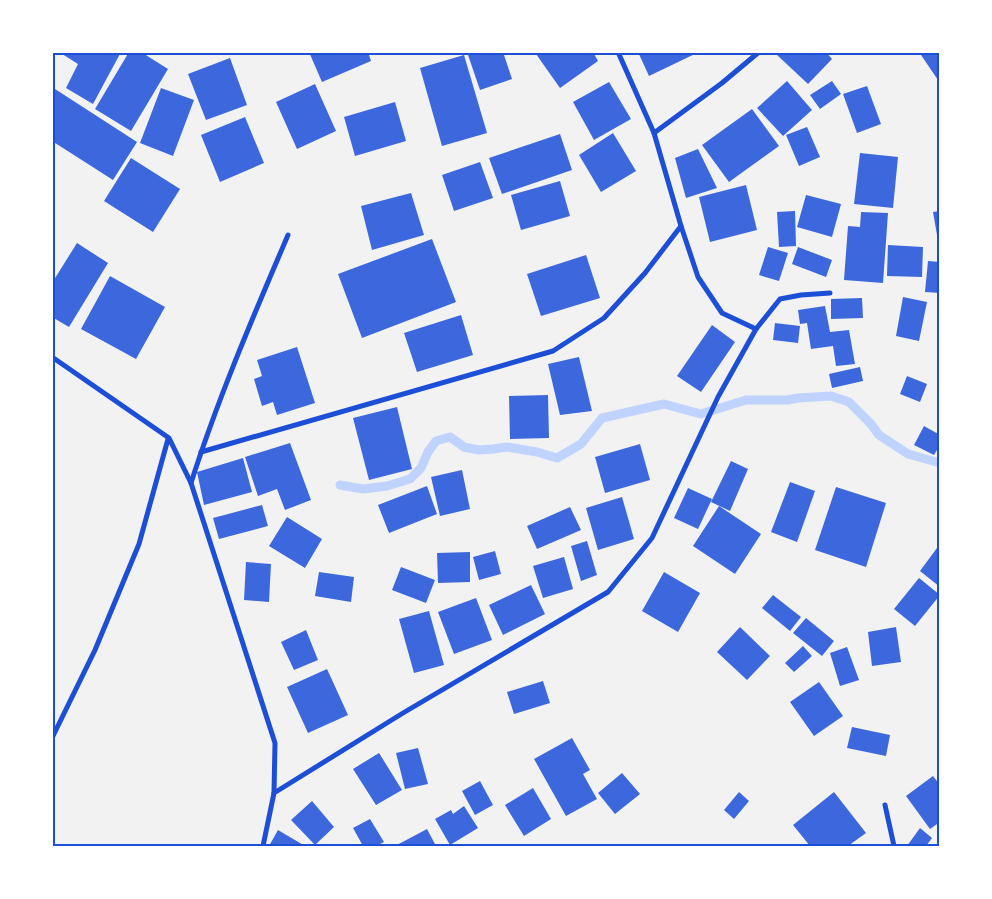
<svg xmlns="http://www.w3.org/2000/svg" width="992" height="899" font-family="Inter,sans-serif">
<rect width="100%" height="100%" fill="#f2f2f2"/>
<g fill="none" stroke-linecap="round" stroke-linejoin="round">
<polyline stroke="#bfd3fe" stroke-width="9" points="340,485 363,489 387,486 410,479 421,468 428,452 436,441 450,437 464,447 479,450 493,449 507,447 537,452 557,458 581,444 602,418 664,404 701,414 746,400 787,400 798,398 831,396 849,402 871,424 879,435 908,454 940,463"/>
</g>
<g fill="#3d67dc">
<polygon points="59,52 121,52 93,104 66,88 78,64"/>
<polygon points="129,52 141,52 168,69 131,131 95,109"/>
<polygon points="309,52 368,52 371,61 322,82"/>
<polygon points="467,52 503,52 512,79 480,90"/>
<polygon points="538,52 593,52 598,61 560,88 536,54"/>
<polygon points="638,52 699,52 649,76"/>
<polygon points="777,52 826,52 832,59 808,84 776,54"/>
<polygon points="919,52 940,52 940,83"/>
<polygon points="464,55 487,133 442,146 420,68"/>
<polygon points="230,58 247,105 206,120 188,74"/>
<polygon points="787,81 812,110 783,136 757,108"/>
<polygon points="832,81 841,94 820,109 810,95"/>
<polygon points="609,82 631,119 594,140 573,102"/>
<polygon points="315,84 336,131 297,149 276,102"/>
<polygon points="867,86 881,124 857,133 843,94"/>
<polygon points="161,88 194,100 173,156 140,143"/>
<polygon points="55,89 137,142 113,180 52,141 52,93"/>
<polygon points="395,102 406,141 355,156 344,117"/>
<polygon points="752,109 779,146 729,182 702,145"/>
<polygon points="245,117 264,163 220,182 201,135"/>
<polygon points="807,127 820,157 799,166 786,135"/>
<polygon points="613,133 636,171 601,192 579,155"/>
<polygon points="560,134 572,170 502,194 489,158"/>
<polygon points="698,149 717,188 686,198 675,158"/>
<polygon points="860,153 898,157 893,208 854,204"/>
<polygon points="131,158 180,189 153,232 104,201"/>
<polygon points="480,162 493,198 454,211 442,175"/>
<polygon points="560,181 570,216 521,230 511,195"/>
<polygon points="746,185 757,230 710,242 699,197"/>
<polygon points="411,193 424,235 372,250 361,206"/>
<polygon points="806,195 841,204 832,237 797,227"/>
<polygon points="795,211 796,246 779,247 777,212"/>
<polygon points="940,211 940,234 937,235 933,212"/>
<polygon points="861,212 888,213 883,283 844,280 848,226 860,227"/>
<polygon points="432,239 456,302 362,338 338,274"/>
<polygon points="77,243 108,263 69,327 52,317 52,283"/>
<polygon points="888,245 923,247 922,277 887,276"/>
<polygon points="768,247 788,253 779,281 759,275"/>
<polygon points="798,247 832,260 826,277 792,264"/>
<polygon points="586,255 600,298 541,316 527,274"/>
<polygon points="928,261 940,262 940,293 925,292"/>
<polygon points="110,276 165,307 136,359 81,329"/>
<polygon points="903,297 927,302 919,341 896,336"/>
<polygon points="862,298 863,318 831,319 831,299"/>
<polygon points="825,306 830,332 849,330 855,364 836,366 833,346 811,349 807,323 800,324 798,310"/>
<polygon points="461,315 473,355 417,372 404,333"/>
<polygon points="775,323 800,326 798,343 773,340"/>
<polygon points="712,325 735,342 701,392 677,376"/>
<polygon points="297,347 315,403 277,415 273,402 262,406 254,379 262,376 257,360"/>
<polygon points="579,357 592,411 560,415 548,364"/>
<polygon points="860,367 863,381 832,388 829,374"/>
<polygon points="907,376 927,384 920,402 900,394"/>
<polygon points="548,395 549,438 510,439 509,396"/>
<polygon points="397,407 412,469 369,480 353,418"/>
<polygon points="924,426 940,435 940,445 934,455 914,445"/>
<polygon points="290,443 311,500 285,510 277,489 258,496 245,457"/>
<polygon points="640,444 650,480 605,493 595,457"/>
<polygon points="243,458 252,492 204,505 197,472"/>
<polygon points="731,461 748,469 730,511 711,502"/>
<polygon points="462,470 470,509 440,516 431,477"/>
<polygon points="790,482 815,491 797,542 771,532"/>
<polygon points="427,486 437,514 389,533 378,505"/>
<polygon points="836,487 886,503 866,567 815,550"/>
<polygon points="688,488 712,499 698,529 674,518"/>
<polygon points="622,497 634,539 598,550 586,508"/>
<polygon points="262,505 268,526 219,539 213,518"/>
<polygon points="719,506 761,534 735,574 693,546"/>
<polygon points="570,507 581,530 537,549 527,526"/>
<polygon points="287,517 322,539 305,568 269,546"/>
<polygon points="587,541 597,575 581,581 571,546"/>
<polygon points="937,548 940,550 940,587 920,571"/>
<polygon points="495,551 501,574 479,580 473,557"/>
<polygon points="470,552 470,582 438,583 437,553"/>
<polygon points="564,557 573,589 543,598 533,566"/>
<polygon points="246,562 271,564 269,602 244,600"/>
<polygon points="401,567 435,580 426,603 392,590"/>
<polygon points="319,572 354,577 351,602 315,596"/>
<polygon points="664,572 700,593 678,632 642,611"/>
<polygon points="919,578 940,595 915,626 894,609"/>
<polygon points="531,585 545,614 503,635 489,605"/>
<polygon points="773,595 801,617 790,631 762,608"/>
<polygon points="476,598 492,640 454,654 438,612"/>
<polygon points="429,611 444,665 414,673 399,619"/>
<polygon points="806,618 834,641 822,656 793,633"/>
<polygon points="740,627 770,656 747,680 717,652"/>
<polygon points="896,627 901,662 872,666 868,632"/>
<polygon points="306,630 318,660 294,670 281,642"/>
<polygon points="803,646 812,656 794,672 785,663"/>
<polygon points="847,647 859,680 840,686 830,653"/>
<polygon points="327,669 348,715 308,733 287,687"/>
<polygon points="543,681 550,703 514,714 507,692"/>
<polygon points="819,682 843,716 814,736 790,702"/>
<polygon points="852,727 890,735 886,756 847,748"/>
<polygon points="572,738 590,770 583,774 597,799 566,816 534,759"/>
<polygon points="418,748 428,784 405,789 396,753"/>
<polygon points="379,753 402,790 376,805 353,769"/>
<polygon points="622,773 640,794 615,814 598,793"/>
<polygon points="933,776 940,785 940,822 930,829 906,796"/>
<polygon points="480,781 493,805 475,815 462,791"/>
<polygon points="533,788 551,819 524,836 505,805"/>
<polygon points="739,792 749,801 734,819 724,810"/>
<polygon points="834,792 866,833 848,846 810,846 793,825"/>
<polygon points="312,801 334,827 315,845 291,820"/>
<polygon points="464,806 478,828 450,845 435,819 451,810 453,814"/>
<polygon points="370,819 384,842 376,846 363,846 353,828"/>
<polygon points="920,828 932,838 926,846 907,846"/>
<polygon points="427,829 436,846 395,846"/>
<polygon points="278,830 305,846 269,846"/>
</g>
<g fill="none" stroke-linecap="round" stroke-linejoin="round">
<g stroke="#1d4ed8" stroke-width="5">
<polyline points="618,52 654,133 681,226 698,277 722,313 756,329"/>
<polyline points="654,133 722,83 759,52"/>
<polyline points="52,357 169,438 191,483 275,743 274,793 263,846"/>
<polyline points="201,452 553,351 604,318 645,273 681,226"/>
<path d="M191,483C218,398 253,317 288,235"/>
<polyline points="52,738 95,650 139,544 168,439"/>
<polyline points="274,793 403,713 608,592 652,538 718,397 756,329 780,299 801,295 830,293"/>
<polyline points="885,805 894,846"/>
</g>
</g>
<rect width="992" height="899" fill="none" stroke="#ffffff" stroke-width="108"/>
<rect x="54" y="54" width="884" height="791" fill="none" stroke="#1d4ed8" stroke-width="2"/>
</svg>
